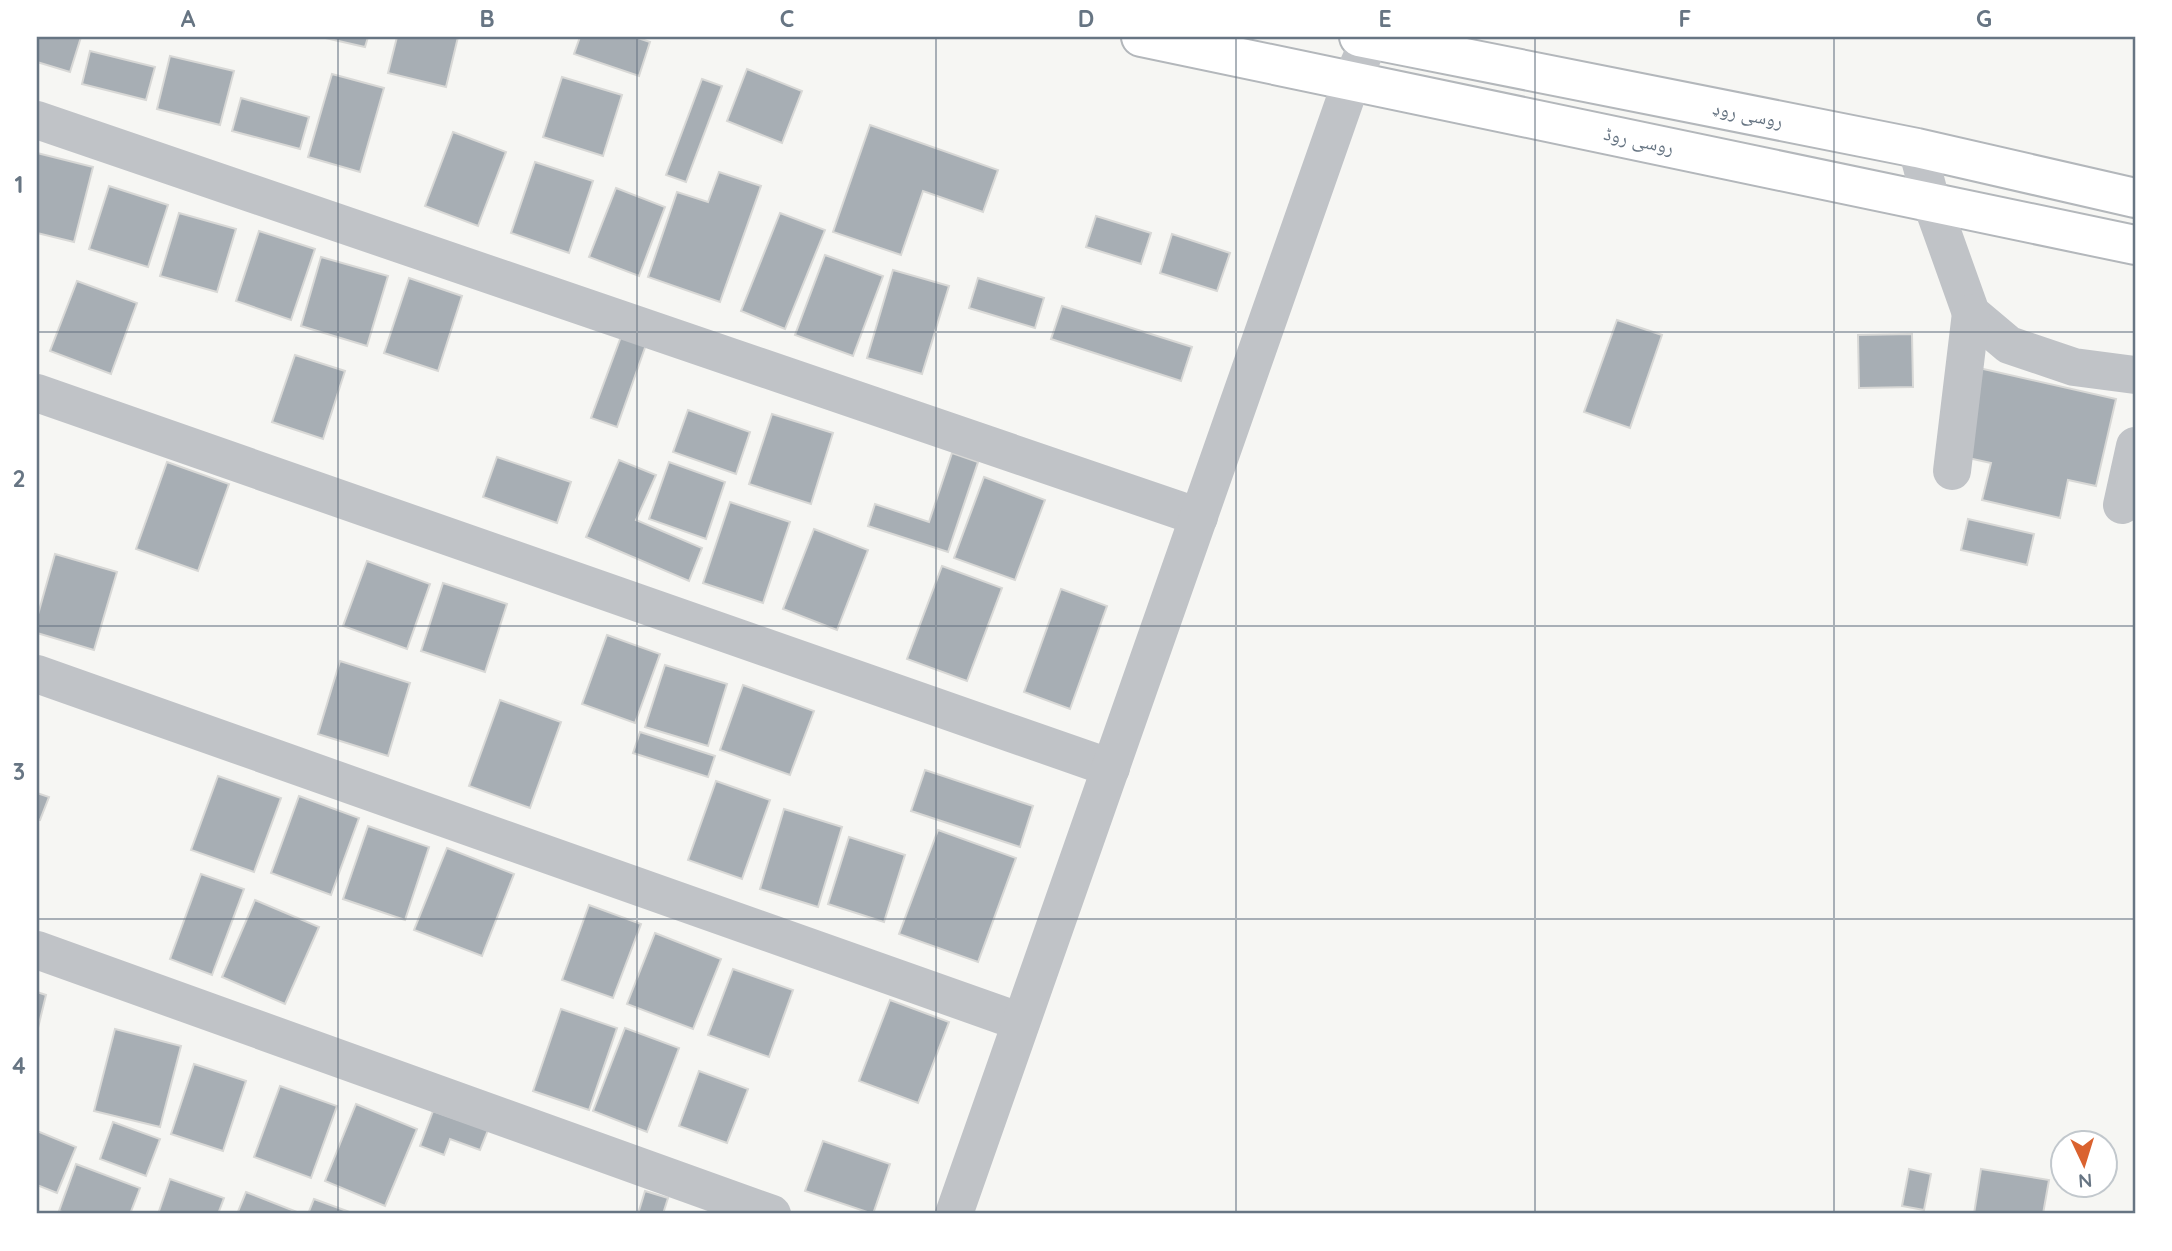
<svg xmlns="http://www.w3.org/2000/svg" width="2172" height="1251" font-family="Quicksand,'Noto Naskh Arabic',sans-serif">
<rect width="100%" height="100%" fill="#f6f6f3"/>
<g fill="#a7aeb4" stroke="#d8d8d6" stroke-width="2">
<polygon points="37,37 81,37 70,72 37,62"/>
<polygon points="321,37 368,37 365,47"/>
<polygon points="397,37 458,37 446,87 388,73"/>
<polygon points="580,37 635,37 650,42 639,76 574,54"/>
<polygon points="90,51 155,67 146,100 82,84"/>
<polygon points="170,56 234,71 220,125 157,109"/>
<polygon points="747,69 802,91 782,143 727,121"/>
<polygon points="332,74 384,88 360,172 308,157"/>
<polygon points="562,77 622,95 603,156 543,137"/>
<polygon points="702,79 722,86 686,182 666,175"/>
<polygon points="241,98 309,117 300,149 232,131"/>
<polygon points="870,125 998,170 983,212 923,191 901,255 833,232"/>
<polygon points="453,132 506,152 478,226 425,206"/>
<polygon points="37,153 93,167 74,242 37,233"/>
<polygon points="535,162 593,181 569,253 511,233"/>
<polygon points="719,172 761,186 720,302 648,277 677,192 708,202"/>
<polygon points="109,186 168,205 148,267 89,249"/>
<polygon points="616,188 665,207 639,276 589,257"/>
<polygon points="179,213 236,229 217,292 160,276"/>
<polygon points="780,213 825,230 785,329 741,311"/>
<polygon points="1096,216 1151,233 1141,264 1086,247"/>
<polygon points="259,231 315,249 291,320 236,301"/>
<polygon points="1172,234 1230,253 1217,291 1160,273"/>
<polygon points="825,255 883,276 853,356 795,335"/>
<polygon points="321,257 388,276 367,346 301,326"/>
<polygon points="893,270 949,286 922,374 867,358"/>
<polygon points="409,278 462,296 438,371 384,353"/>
<polygon points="978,278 1044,298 1035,328 969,308"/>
<polygon points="77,281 137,303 111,374 50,351"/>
<polygon points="1062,306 1192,347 1181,381 1051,339"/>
<polygon points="1617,320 1662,335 1630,428 1584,412"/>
<polygon points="622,334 647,342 617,427 591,418"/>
<polygon points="1912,334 1913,387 1859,388 1858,335"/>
<polygon points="295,355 345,371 323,439 272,422"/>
<polygon points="1979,368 2116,399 2096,486 2068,480 2060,518 1982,500 1991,463 1959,456"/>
<polygon points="688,410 750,432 736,474 673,452"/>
<polygon points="772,414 833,433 811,504 749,484"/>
<polygon points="952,453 978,462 948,552 868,526 875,504 929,522"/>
<polygon points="497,457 571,482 557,523 483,497"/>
<polygon points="619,460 656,475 636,520 702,548 689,581 586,537"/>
<polygon points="167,462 229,484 198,571 136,549"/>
<polygon points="669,462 725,482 706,539 649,519"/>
<polygon points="984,477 1045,500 1015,580 954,558"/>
<polygon points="730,502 790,522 763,603 703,583"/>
<polygon points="1968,519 2034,534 2027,565 1961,550"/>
<polygon points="814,529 868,550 837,630 783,609"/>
<polygon points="55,554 117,572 94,650 37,633 37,618"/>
<polygon points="367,561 430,584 407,649 343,626"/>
<polygon points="942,566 1002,588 967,681 907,659"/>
<polygon points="443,583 507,604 485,672 421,651"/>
<polygon points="1061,589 1107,606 1070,709 1024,692"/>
<polygon points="607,635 660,654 635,723 582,704"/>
<polygon points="340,661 410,683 388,756 318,734"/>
<polygon points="665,665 727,684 708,746 645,727"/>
<polygon points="743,685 814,711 790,775 720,750"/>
<polygon points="500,700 561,722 530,808 469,786"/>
<polygon points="640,732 715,756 708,777 633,753"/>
<polygon points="925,770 1033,806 1020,847 911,811"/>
<polygon points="218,776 281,798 254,872 191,850"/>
<polygon points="716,781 770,800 742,879 688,860"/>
<polygon points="37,793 49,797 40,820 37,819"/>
<polygon points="299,796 359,818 331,895 271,873"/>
<polygon points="784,809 842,827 818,907 760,889"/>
<polygon points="368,826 429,847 405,920 343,899"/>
<polygon points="938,830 1016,858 978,962 899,934"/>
<polygon points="849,837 905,855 884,922 828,904"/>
<polygon points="447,848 514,874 482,956 414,930"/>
<polygon points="201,874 244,889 212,975 170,959"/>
<polygon points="255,900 319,927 285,1004 222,977"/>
<polygon points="589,905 641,924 613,998 562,980"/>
<polygon points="655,933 721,959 693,1029 627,1004"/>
<polygon points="733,969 793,990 769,1057 708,1035"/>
<polygon points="37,992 46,995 37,1032"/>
<polygon points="890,1000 949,1022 918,1103 859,1081"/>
<polygon points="561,1009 617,1028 589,1110 533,1091"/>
<polygon points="625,1028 679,1048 647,1132 593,1111"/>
<polygon points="115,1029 181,1046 160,1127 94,1111"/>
<polygon points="194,1064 246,1081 223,1151 171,1134"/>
<polygon points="699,1071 748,1089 727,1143 679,1126"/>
<polygon points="280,1086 337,1106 311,1178 254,1157"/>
<polygon points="356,1104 417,1129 385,1206 325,1181"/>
<polygon points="433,1111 488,1130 480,1150 450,1139 444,1155 420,1146"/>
<polygon points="113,1122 160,1139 146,1176 100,1159"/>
<polygon points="37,1131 76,1147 57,1193 37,1185"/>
<polygon points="823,1141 890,1164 873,1214 805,1191"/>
<polygon points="76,1164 140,1188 130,1214 67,1214 59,1211"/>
<polygon points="1909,1169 1931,1174 1924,1210 1902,1206"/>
<polygon points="1981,1169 2049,1180 2043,1214 1974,1214"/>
<polygon points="170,1179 224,1198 218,1214 158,1214"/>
<polygon points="645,1191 668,1198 663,1214 638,1214"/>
<polygon points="246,1192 302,1214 237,1214"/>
<polygon points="314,1199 355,1214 308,1214"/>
</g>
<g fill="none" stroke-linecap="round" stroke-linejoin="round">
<g stroke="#b3b7bb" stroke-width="42">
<g id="major">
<polyline points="1141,37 2135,245"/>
<polyline points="1359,37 1917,148 2135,198"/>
</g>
</g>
<g stroke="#c0c3c7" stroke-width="38">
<polyline points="37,120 1199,517"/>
<polyline points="1917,148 1931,201 1971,313 2009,345 2074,367 2135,375"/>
<polyline points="37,393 1111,768"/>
<polyline points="1952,471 1971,313"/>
<polyline points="2122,505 2135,446"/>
<polyline points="37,674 1021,1022"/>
<polyline points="37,950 772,1214"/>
<polyline points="954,1214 1352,80 1370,39"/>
</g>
<use href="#major" stroke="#fff" stroke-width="38"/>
</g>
<path fill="none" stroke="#677583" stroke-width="2" stroke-opacity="0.55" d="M338,37V1214M637,37V1214M936,37V1214M1236,37V1214M1535,37V1214M1834,37V1214M37,332H2135M37,626H2135M37,919H2135"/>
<g text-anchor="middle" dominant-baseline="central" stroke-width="7" stroke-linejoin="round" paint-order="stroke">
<g font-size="19" fill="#677583" stroke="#fff">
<text transform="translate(1748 114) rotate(11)">روسی روډ</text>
<text transform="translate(1639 140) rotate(12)">روسی روڈ</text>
</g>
</g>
<rect width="2172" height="1251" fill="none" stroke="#ffffff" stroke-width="77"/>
<g transform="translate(2084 1164) rotate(176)"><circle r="33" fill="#ffffff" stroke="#c2c8cd" stroke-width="2"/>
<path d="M0-5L12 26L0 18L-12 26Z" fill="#da622f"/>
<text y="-10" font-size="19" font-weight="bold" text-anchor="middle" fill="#677583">N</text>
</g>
<rect x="38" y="38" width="2096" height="1174" fill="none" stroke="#677583" stroke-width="2.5"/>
<g font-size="23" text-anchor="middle" font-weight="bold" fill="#677583">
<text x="188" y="27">A</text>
<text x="487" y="27">B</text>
<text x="787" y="27">C</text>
<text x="1086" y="27">D</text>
<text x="1385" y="27">E</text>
<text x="1685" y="27">F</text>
<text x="1984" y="27">G</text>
<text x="19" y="193">1</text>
<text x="19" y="487">2</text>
<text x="19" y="780">3</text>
<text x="19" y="1074">4</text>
</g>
</svg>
